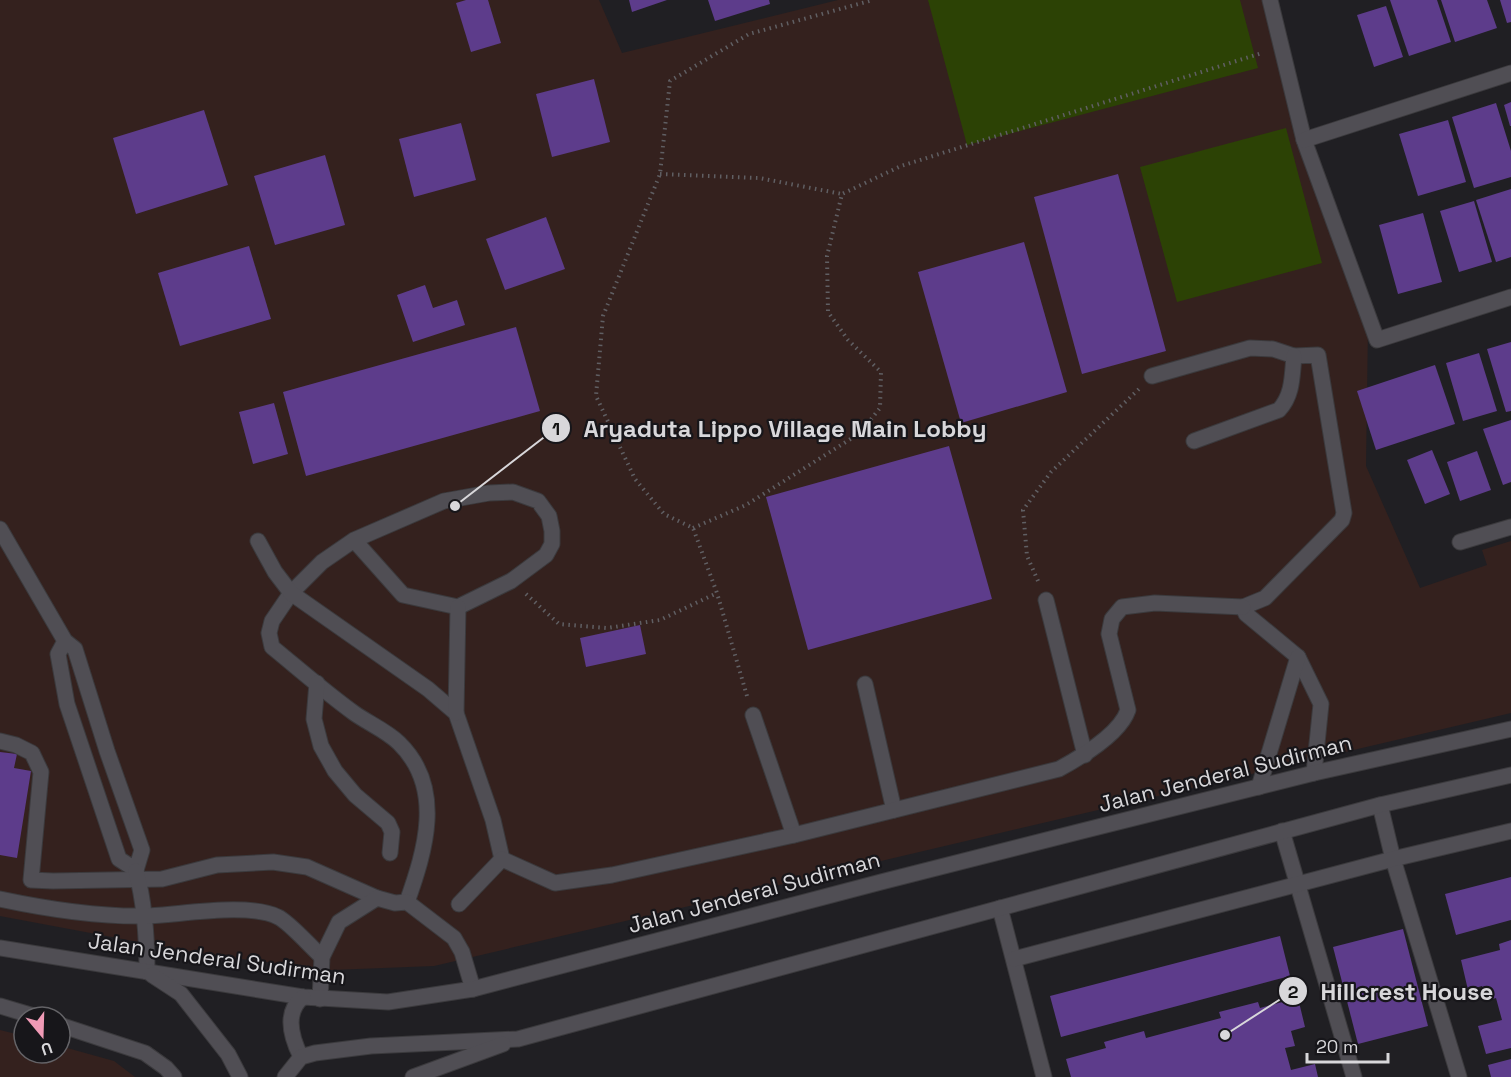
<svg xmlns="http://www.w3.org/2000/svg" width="1511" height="1077" font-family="'Space Grotesk',sans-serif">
<rect width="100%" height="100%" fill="#201f23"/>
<g fill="#34211e">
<polygon points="0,0 599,0 622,53 838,0 1265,0 1368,326 1366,466 1420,588 1487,565 1482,550 1511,541 1511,713 434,966 332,970 208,955 0,916"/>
<polygon points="0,1030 24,1036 24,1053 60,1053 60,1046 114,1061 135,1077 0,1077"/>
</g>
<g fill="#2c4205">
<polygon points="928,0 1240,0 1258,68 967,145"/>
<polygon points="1286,128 1322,263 1177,302 1140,167"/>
</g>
<g fill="#5d3c8b">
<polygon points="466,0 488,0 501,43 471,52 456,3"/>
<polygon points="629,0 667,0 632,12"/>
<polygon points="708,0 769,0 770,4 715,21"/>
<polygon points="1390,0 1437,0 1451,42 1409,56"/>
<polygon points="1441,0 1487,0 1497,28 1455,42"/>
<polygon points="1500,0 1511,0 1511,22 1507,23"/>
<polygon points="1386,6 1403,57 1374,67 1357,15"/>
<polygon points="594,79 610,142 552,157 536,94"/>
<polygon points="1511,102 1511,126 1510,126 1504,105"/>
<polygon points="1496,103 1511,151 1511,177 1474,188 1452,117"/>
<polygon points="204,110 228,185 136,214 113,138"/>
<polygon points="1448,120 1466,182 1418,196 1399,134"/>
<polygon points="461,123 476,180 414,197 399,139"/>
<polygon points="325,155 345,225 275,245 254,176"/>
<polygon points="1118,174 1166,351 1082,374 1034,197"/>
<polygon points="1511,189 1511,257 1496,262 1476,200"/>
<polygon points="1474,201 1492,262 1459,272 1440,211"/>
<polygon points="1423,213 1442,282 1398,294 1379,225"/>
<polygon points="546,217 565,269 505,290 486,239"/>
<polygon points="1024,242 1067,392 961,423 918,272"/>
<polygon points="249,246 271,319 180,346 158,273"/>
<polygon points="425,285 433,308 457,300 465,325 413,342 397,295"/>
<polygon points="516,327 540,411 306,476 283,392"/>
<polygon points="1511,342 1511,411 1506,412 1487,349"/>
<polygon points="1479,353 1497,411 1463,421 1446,363"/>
<polygon points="1435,365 1455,424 1376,450 1357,391"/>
<polygon points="274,403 288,454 253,464 239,412"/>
<polygon points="1511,420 1511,482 1503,485 1483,429"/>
<polygon points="949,446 992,599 808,650 766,497"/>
<polygon points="1432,450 1450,494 1425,504 1407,460"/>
<polygon points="1477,451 1491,490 1460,501 1447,462"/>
<polygon points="640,625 646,654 586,667 580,638"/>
<polygon points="0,752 17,754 14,768 31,771 17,858 0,855"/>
<polygon points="1511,877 1511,920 1456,935 1445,894"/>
<polygon points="1403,929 1428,1026 1358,1044 1333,947"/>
<polygon points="1280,936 1290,976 1061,1037 1050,996"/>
<polygon points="1511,940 1511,1048 1486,1054 1478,1026 1502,1020 1496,998 1486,1001 1482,986 1468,990 1461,960 1500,950 1499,944"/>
<polygon points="1298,998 1305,1027 1291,1031 1295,1046 1285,1048 1291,1070 1315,1064 1318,1077 1071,1077 1066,1059 1106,1048 1104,1042 1144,1031 1146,1038 1221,1018 1219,1012 1258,1002 1260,1008"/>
<polygon points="1511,1059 1511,1077 1491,1077 1488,1065"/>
</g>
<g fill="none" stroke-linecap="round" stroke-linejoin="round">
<g stroke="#3b3a3d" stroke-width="17">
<g id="lane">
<polyline points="1152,376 1250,348 1273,349 1294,356 1318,355 1344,513 1342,520 1265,598 1243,607 1246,614 1298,657 1321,704 1314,773"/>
<path d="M1194,441L1279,410C1293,395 1292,376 1294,356"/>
<polyline points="0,529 65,641 75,649 107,751 142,850 136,870 119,859 67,704 58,654 65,641"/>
<path d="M354,540L403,595L458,607L511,581L546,555L552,544V531L549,516L538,501L513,492L489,493L444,501L354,540L322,562L291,593L272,621L269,633L272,647C299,669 325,692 354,713C368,723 387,731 399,743C445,788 425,851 407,902"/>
<polyline points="258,541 275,572 291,593 428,689 456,713 493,820 502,859"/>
<polyline points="1046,600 1085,755"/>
<polyline points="317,683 314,719 321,746 335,771 355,795 388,823 392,832 390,853"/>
<polyline points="865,684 894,810"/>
<polyline points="456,713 458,607"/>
<polyline points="753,715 794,835"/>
<polyline points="0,741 16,745 32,753 41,772 31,880 53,881 162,879 217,865 273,862 307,867 377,898"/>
<polyline points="1259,787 1298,657"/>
<polyline points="1380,805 1393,859 1459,1077"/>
<polyline points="1282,831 1354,1077"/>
<path d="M136,871C145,904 147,938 147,972"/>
<path d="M0,899C47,909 97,917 146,916C180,915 248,902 278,917C289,922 311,947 322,957"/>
<path d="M459,904L502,859L555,883L612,875L794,835L1059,769C1081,757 1120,734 1128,710L1109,634L1112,619L1122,607L1155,603L1243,607"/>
<polyline points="1000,908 1044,1077"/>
<polyline points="1014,959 1393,859 1511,831"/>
<polyline points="320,999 322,957 339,922 377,898 395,903 407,902 454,938 462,952 473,989"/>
</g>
</g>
<g stroke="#3b3a3d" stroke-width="17">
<g id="street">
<polyline points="1270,0 1304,140 1377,340 1511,297"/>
<polyline points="1304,140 1511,73"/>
<polyline points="1460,542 1511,527"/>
</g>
</g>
<g stroke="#3b3a3d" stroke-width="17">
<g id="secondary">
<polyline points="0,948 303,997 388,1002 473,989 881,882 1078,832 1314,773 1511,729"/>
<polyline points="152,975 181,994 228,1054 240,1077"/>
<polyline points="0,1006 37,1017"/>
<polyline points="60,1025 145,1053 166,1068 174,1077"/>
<path d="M301,1057C292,1039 283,1013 303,997"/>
<polyline points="285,1077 301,1057 315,1053 371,1046 518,1039 1380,805 1511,775"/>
<polyline points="413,1077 503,1044"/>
</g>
</g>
<g stroke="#605f63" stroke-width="4" stroke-dasharray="1.5 4.5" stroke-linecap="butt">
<polyline points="660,174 759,178 842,194"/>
<polyline points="693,528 746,505 860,433 880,408 881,372 848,340 828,312 827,256 842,194 901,166 1262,53"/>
<polyline points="1038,581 1027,556 1023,510 1051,472 1139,389"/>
<polyline points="526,594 559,624 607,628 660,620 717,593"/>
<polyline points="747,696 717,593 693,528 664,514 635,479 596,396 603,316 660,174 670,81 749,34 873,0"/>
</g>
<use href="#lane" stroke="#504e54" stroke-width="15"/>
<use href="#street" stroke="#504e54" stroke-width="15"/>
<use href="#secondary" stroke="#504e54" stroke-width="15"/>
</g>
<g text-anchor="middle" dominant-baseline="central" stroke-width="4.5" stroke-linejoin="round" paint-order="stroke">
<g font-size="22" fill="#d8d7da" stroke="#17161a">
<text transform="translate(1225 773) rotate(-14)">Jalan Jenderal Sudirman</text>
<text transform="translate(754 892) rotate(-15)">Jalan Jenderal Sudirman</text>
<text transform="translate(217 958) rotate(8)">Jalan Jenderal Sudirman</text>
</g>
</g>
<path fill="none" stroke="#d8d7da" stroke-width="2" d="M455 506L556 428M1225 1035L1293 991"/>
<g fill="#d8d7da" stroke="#17161a" stroke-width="2">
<circle cx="455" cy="506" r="6"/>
<circle cx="1225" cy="1035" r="6"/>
<circle cx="556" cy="428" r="15"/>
<circle cx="1293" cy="991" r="15"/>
</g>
<g font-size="18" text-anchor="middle" font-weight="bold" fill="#111">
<text x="556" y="435">1</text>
<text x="1293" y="998">2</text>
</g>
<g font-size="24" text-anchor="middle" font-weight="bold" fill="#d8d7da" stroke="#17161a" stroke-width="4.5" stroke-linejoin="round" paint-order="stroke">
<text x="785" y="437">Aryaduta Lippo Village Main Lobby</text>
<text x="1407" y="1000">Hillcrest House</text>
</g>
<g transform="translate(42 1035) rotate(161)"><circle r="28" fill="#17161a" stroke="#646367" stroke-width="1.5"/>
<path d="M0-4.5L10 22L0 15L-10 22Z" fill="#f09ab6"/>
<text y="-9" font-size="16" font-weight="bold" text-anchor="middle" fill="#d8d7da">U</text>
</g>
<path d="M1307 1053v9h81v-9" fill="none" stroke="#d8d7da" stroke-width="3"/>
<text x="1316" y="1053" font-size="18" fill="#d8d7da" stroke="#17161a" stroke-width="4.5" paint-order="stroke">20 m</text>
</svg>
